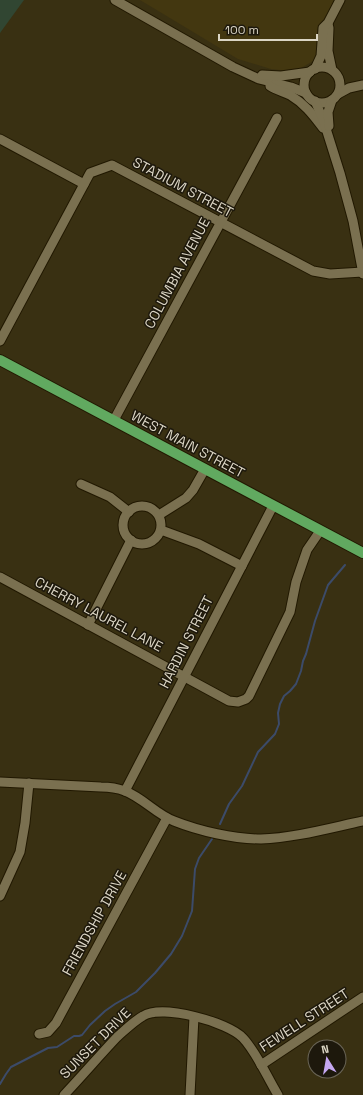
<svg xmlns="http://www.w3.org/2000/svg" width="363" height="1095" font-family="'Space Grotesk',sans-serif">
<rect width="100%" height="100%" fill="#393012"/>
<polygon fill="#433710" points="140,0 345,0 313,61 301,68 289,71 271,69 238,59"/>
<polygon fill="#314632" points="0,0 24,0 0,33"/>
<g fill="none" stroke-linecap="round" stroke-linejoin="round">
<g stroke="#3c4b69" stroke-width="2">
<polyline points="220,824 229,804 242,786 258,752 275,734 279,724 278,713 280,704 284,696 290,691 296,684 301,671 303,661 306,654 315,621 328,585 345,565"/>
<polyline points="0,1084 6,1074 11,1067 48,1048 57,1047 74,1036 79,1036 82,1035 90,1025 105,1011 115,1004 136,992 155,973 171,954 182,936 192,911 195,869 199,858 212,839"/>
</g>
<g stroke="#211800" stroke-width="11">
<g id="minor">
<polyline points="115,0 233,67 259,79 291,87 306,93"/>
<polyline points="328,24 329,28 328,51 332,70"/>
<circle cx="322" cy="85" r="18"/>
<polyline points="315,69 321,56 323,28 328,23 340,0"/>
<polyline points="262,75 281,76 310,72"/>
<path d="M270,86C276,90 284,92 290,95C305,104 313,115 323,128"/>
<polyline points="338,94 349,88 363,85"/>
<polyline points="315,101 323,119 340,173 353,221 363,274"/>
<polyline points="329,126 328,112 332,100"/>
<polyline points="0,139 84,184"/>
<polyline points="0,341 90,173 112,165 313,271 330,274 363,272"/>
<polyline points="114,420 277,118"/>
<polyline points="81,484 110,497 129,512"/>
<circle cx="142" cy="525" r="19"/>
<polyline points="159,515 186,498 193,490 205,469"/>
<polyline points="161,530 199,544 242,566"/>
<polyline points="0,577 229,701 238,702 246,699 249,696 290,612 296,582 307,550 320,531"/>
<polyline points="88,625 131,540"/>
<path d="M0,782L101,787C109,787 117,788 125,791C143,798 156,814 174,821C199,831 234,839 261,839C294,838 330,828 363,821"/>
<polyline points="125,791 273,506"/>
<polyline points="0,896 20,852 25,823 29,783"/>
<polyline points="39,1034 48,1032 56,1023 167,818"/>
<polyline points="261,1065 363,997"/>
<path d="M64,1095C82,1076 99,1056 117,1037C125,1030 134,1021 143,1016C163,1004 228,1022 243,1038C257,1053 267,1077 278,1095"/>
<polyline points="190,1095 194,1017"/>
</g>
</g>
<g stroke="#211800" stroke-width="12">
<polyline id="major" points="0,360 363,553"/>
</g>
<use href="#minor" stroke="#7a7050" stroke-width="9"/>
<use href="#major" stroke="#61a960" stroke-width="10"/>
</g>
<g text-anchor="middle" dominant-baseline="central" stroke-width="3" stroke-linejoin="round" paint-order="stroke">
<g font-size="14" fill="#dbd5c4" stroke="#1d180c">
<text transform="translate(183 187) rotate(28)">STADIUM STREET</text>
<text transform="translate(177 273) rotate(-62)">COLUMBIA AVENUE</text>
<text transform="translate(188 444) rotate(28)">WEST MAIN STREET</text>
<text transform="translate(99 614) rotate(28)">CHERRY LAUREL LANE</text>
<text transform="translate(186 642) rotate(-63)">HARDIN STREET</text>
<text transform="translate(94 923) rotate(-61)">FRIENDSHIP DRIVE</text>
<text transform="translate(304 1020) rotate(-33)">FEWELL STREET</text>
<text transform="translate(95 1043) rotate(-45)">SUNSET DRIVE</text>
</g>
</g>
<g transform="translate(327 1059) rotate(349)"><circle r="19" fill="#1d180c" stroke="#696456"/>
<path d="M0-3L7 15L0 10L-7 15Z" fill="#c5a7f1"/>
<text y="-6" font-size="11" font-weight="bold" text-anchor="middle" fill="#dbd5c4">N</text>
</g>
<path d="M219 34v6h98v-6" fill="none" stroke="#dbd5c4" stroke-width="2"/>
<text x="225" y="34" font-size="12" fill="#dbd5c4" stroke="#1d180c" stroke-width="3" paint-order="stroke">100 m</text>
</svg>
